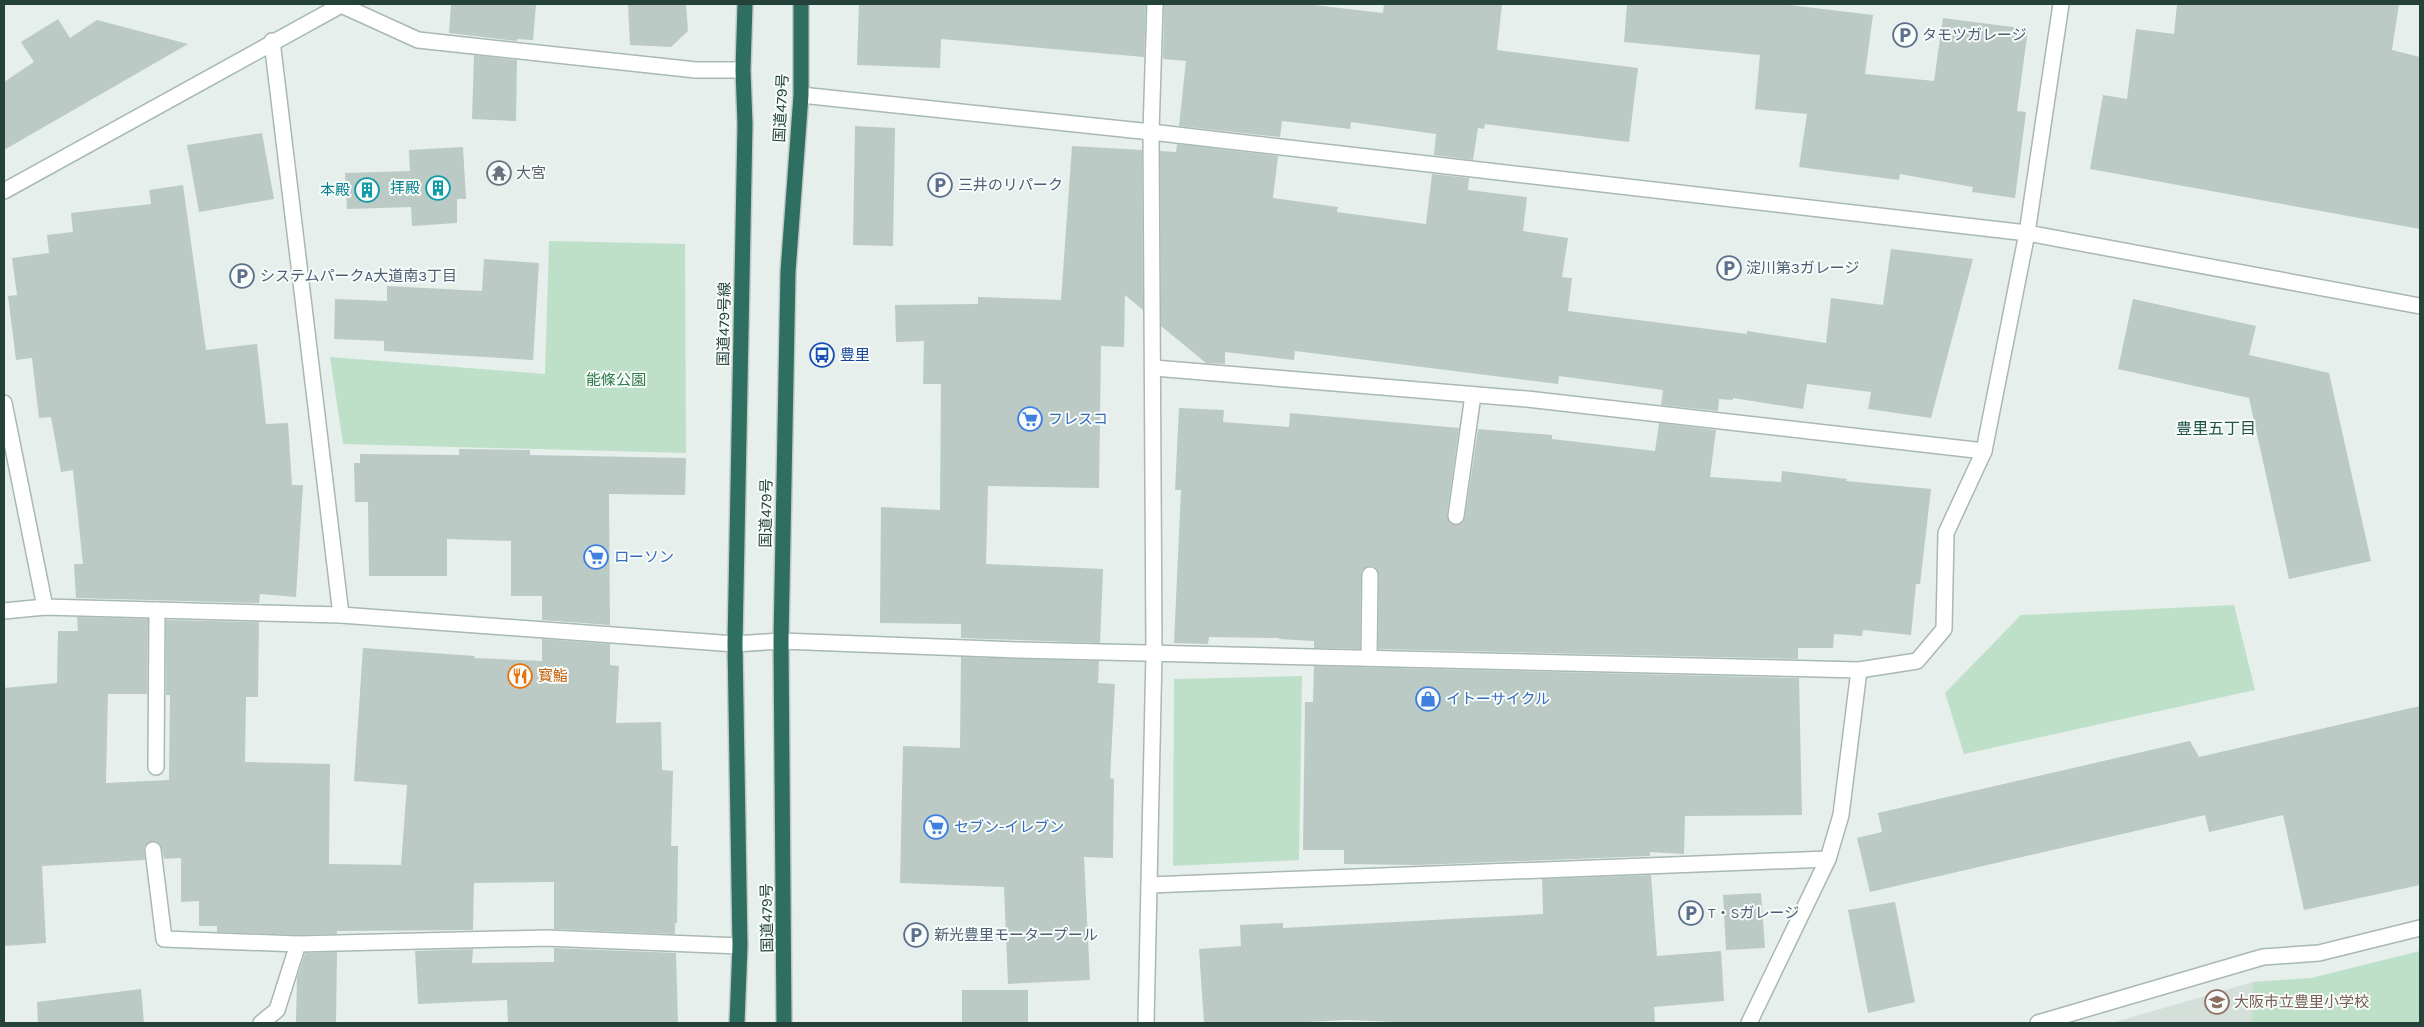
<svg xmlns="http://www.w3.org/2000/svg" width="2424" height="1027" font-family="Karla,'Noto Sans JP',sans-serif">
<rect width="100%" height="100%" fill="#e6efeb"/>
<polygon fill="#d4dfda" points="2253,982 2252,1023 2112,1023"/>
<g fill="#bfe0c8">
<polygon points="549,241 685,244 686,453 343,444 330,357 545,374"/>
<polygon points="2234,605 2255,690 1964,754 1945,693 2021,615"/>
<polygon points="1302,676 1299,860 1173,866 1174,679"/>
<polygon points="2420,951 2420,1023 2252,1023 2253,982 2311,978"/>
</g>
<g fill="#bbcac4">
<polygon points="451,4 536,4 533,40 517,39 517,41 449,33"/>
<polygon points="628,4 686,4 688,31 671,47 630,45"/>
<polygon points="859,4 1146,4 1144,57 941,39 940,68 857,65"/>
<polygon points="1164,4 1305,4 1383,13 1384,4 1502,4 1497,50 1638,68 1629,142 1485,124 1484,129 1478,128 1473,160 1434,155 1436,134 1351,122 1350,129 1282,121 1280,137 1179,126 1186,61 1163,59"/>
<polygon points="1627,4 1781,4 1873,15 1865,74 1934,81 1943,18 2028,29 2017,111 2026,112 2015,198 1972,192 1973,187 1900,174 1899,180 1799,167 1807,114 1755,109 1760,55 1624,42"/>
<polygon points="2177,4 2399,4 2392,50 2420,57 2420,229 2090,169 2103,95 2127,99 2136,29 2174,34"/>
<polygon points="58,19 70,38 97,20 188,44 4,150 4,82 34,62 21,42"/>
<polygon points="474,55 517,60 516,121 472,119"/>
<polygon points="855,126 895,128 893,246 853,245"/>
<polygon points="262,133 274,199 199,212 187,145"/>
<polygon points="1177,144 1278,156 1273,198 1338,207 1337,212 1426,224 1432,174 1469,178 1468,190 1527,197 1523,231 1568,238 1562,277 1572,278 1568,311 1747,334 1747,331 1826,343 1831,298 1883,305 1891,249 1973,259 1931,418 1868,409 1871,392 1807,384 1803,409 1733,398 1733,400 1719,399 1718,411 1661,405 1663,390 1559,376 1558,384 1295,351 1294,360 1225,352 1225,364 1206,363 1161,326 1160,151 1176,152"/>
<polygon points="1072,146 1142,150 1143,310 1125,295 1124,347 1101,346 1099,488 988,486 986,564 1103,569 1100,643 961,638 961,624 880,623 881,507 940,510 941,384 923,384 924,341 896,342 895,305 978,304 978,297 1061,300"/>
<polygon points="463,147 466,199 457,199 457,223 412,226 411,207 347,209 345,173 410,171 409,150"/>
<polygon points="183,185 206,350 257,344 266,424 288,423 292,485 303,485 296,597 260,594 259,603 76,598 74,564 83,564 73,470 61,472 51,417 39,418 32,358 16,360 8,296 17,295 12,258 49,253 47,235 73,232 71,213 151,204 149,190"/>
<polygon points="484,259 539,263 533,360 384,351 384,341 334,339 335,299 387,301 387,286 482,291"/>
<polygon points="2133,299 2256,326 2249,355 2329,373 2371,561 2289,579 2249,398 2118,369"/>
<polygon points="1179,408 1224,410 1223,422 1289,427 1290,413 1459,428 1447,515 1450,523 1455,525 1463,522 1465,517 1478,429 1552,435 1552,439 1655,451 1659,423 1716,430 1710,477 1781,482 1782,471 1847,479 1846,481 1931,489 1920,584 1916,584 1911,635 1863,630 1862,636 1834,634 1833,648 1798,648 1798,659 1378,649 1379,575 1375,567 1370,566 1362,570 1361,575 1360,649 1314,648 1314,641 1279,639 1279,638 1209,637 1208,644 1174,643 1181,490 1175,490"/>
<polygon points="459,449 530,450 530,455 686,458 685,495 609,494 610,625 542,620 542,596 511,596 511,541 447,539 447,576 369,576 368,502 355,502 354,463 360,463 360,454 459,455"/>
<polygon points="77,617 148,619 147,694 108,694 106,783 169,780 170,695 166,695 166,620 259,622 258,697 246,697 245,762 330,764 329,864 401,865 407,785 354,781 363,648 475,656 474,658 542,661 542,639 610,644 610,665 619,666 616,723 661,722 662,770 673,771 671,846 678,846 677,923 675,923 675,934 554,929 554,882 474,883 473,930 337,931 337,934 298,935 217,932 217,926 199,926 199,901 181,902 181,858 164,859 161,845 152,841 144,847 145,860 42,866 46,943 4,946 4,688 57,683 58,631 78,631"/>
<polygon points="961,657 1099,661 1098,683 1115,684 1110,778 1114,779 1113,858 1084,857 1090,980 1008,984 1004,887 900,883 903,746 960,748"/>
<polygon points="1314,666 1799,678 1802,815 1685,816 1684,854 1650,852 1650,856 1419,865 1344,864 1344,850 1303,850 1305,702 1313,702"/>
<polygon points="2420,706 2420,885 2304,910 2283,815 2209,832 2205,815 1870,892 1857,838 1882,832 1878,813 2190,741 2199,757"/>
<polygon points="1651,875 1657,956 1721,951 1724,1001 1654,1007 1655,1023 1421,1023 1347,1020 1285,1023 1204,1023 1199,949 1241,946 1240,925 1283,923 1283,928 1543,914 1542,879"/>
<polygon points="1761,893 1765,948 1726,950 1723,895"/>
<polygon points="1895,902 1915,1002 1868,1013 1848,910"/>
<polygon points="554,948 676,953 678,1023 508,1023 507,1000 418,1004 415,951 473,949 472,963 554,962"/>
<polygon points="337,952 336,1023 296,1023 297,978 305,953"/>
<polygon points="141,989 144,1023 38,1023 37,1002"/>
<rect x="962" y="990" width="66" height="33"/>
</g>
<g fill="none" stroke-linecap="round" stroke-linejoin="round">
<g stroke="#a8b8b2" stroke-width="18">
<g id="minor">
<polyline points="339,4 418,40 696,70 743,70"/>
<polyline points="272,41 341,615"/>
<polyline points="801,95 1151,132 2027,233 2420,306"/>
<polyline points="4,191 343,4"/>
<polyline points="1154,368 1527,399 1984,451"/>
<polyline points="4,403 45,607"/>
<polyline points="1456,516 1473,395"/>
<polyline points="4,611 45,607 341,615 735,644 781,641 1018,650 1859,670 1917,661 1944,629 1946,533 1984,451 2027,233 2061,4"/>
<polyline points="1369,658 1370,575"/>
<polyline points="156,767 157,610"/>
<polyline points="153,850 164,939 298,944"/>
<polyline points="1149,885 1828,859"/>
<polyline points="261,1023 277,1010 298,944 546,938 740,946"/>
<polyline points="1146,1023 1154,653 1151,132 1155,4"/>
<polyline points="1749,1023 1828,859 1841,815 1859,670"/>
<polyline points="2038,1023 2263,957 2319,953 2420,928"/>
</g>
</g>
<g stroke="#c2cac8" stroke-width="18">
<g id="highway">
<polyline points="737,1023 740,946 735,644 745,124 743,70 745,4"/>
<polyline points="784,1023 781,641 788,272 801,95 801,4"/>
</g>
</g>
<use href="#minor" stroke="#fff" stroke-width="15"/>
<use href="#highway" stroke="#2f6f62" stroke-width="15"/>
</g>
<defs>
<g id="parking-ring" transform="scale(1.25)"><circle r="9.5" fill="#f7fbf9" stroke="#5c6f8a" stroke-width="1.5"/><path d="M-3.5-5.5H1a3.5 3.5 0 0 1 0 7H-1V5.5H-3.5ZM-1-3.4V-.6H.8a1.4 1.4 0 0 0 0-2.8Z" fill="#5c6f8a"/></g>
<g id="temple-ring" transform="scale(1.25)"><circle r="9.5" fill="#f7fbf9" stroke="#6b7280" stroke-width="1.5"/><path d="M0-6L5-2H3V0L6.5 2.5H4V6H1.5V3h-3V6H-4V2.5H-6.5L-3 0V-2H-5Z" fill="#6b7280"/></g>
<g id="building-ring" transform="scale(1.25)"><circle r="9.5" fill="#f7fbf9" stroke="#0f9aa8" stroke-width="1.5"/><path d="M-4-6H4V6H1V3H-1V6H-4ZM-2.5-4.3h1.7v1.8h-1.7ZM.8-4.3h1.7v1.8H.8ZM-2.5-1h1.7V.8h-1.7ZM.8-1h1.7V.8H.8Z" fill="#0f9aa8"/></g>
<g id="bus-ring" transform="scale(1.25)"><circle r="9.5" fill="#f7fbf9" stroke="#1a4fb4" stroke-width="1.5"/><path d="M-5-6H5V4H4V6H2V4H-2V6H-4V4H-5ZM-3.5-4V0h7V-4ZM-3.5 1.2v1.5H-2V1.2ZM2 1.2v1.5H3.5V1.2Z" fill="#1a4fb4"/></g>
<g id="supermarket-ring" transform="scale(1.25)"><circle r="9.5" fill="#f7fbf9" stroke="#3f7fe0" stroke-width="1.5"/><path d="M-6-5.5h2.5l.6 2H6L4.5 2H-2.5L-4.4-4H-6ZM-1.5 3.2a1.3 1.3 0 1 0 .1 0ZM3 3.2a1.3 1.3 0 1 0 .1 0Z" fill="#3f7fe0"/></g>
<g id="restaurant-ring" transform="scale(1.25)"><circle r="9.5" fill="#f7fbf9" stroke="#e8710a" stroke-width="1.5"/><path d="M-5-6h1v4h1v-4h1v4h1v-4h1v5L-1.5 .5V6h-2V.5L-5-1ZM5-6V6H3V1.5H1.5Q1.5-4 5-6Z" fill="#e8710a"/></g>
<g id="shop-ring" transform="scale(1.25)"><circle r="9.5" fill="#f7fbf9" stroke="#3f7fe0" stroke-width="1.5"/><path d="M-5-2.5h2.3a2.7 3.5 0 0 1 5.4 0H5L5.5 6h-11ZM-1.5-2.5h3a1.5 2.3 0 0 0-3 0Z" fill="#3f7fe0"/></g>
<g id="school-ring" transform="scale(1.25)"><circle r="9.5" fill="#f7fbf9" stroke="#8d6e63" stroke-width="1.5"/><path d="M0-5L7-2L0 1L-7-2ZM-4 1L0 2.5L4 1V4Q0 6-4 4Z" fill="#8d6e63"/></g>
</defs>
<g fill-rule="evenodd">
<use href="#parking-ring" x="1905" y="35"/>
<use href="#temple-ring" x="499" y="173"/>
<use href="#parking-ring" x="940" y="185"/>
<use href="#building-ring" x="438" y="188"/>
<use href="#building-ring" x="367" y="190"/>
<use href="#parking-ring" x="1729" y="268"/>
<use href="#parking-ring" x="242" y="276"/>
<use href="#bus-ring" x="822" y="355"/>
<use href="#supermarket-ring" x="1030" y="419"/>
<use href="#supermarket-ring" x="596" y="557"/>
<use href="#restaurant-ring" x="520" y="676"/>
<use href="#shop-ring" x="1428" y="699"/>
<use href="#supermarket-ring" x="936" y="827"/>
<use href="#parking-ring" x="1691" y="913"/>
<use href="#parking-ring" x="916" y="935"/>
<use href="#school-ring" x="2217" y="1002"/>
</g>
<g text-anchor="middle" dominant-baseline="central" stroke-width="4" stroke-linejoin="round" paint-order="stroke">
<g font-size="15" fill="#4e5e75" stroke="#f7fbf9" text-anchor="start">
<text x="1922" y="35">タモツガレージ</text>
<text x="958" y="185">三井のリパーク</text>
<text x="1746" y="268">淀川第3ガレージ</text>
<text x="260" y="276">システムパークA大道南3丁目</text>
<text x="1708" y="913">T・Sガレージ</text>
<text x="934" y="935">新光豊里モータープール</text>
</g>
<g font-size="15" fill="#24423a" stroke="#f7fbf9">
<text transform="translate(781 108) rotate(-87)">国道479号</text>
<text transform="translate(724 324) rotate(-89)">国道479号線</text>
<text transform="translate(766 513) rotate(-89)">国道479号</text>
<text transform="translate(767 918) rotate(-91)">国道479号</text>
</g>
<g font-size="15" fill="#5b616d" stroke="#f7fbf9" text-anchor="start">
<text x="516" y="173">大宮</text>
</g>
<g font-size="15" fill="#0d838f" stroke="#f7fbf9" text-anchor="end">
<text x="420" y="188">拝殿</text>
<text x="350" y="190">本殿</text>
</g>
<g font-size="15" fill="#164399" stroke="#f7fbf9" text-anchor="start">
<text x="840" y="355">豊里</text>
</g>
<g font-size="15" fill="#2d7a4b" stroke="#f7fbf9">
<text x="616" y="380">能條公園</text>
</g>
<g font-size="15" fill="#366cbe" stroke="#f7fbf9" text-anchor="start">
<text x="1048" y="419">フレスコ</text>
<text x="614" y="557">ローソン</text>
<text x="1446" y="699">イトーサイクル</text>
<text x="954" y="827">セブン-イレブン</text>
</g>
<g font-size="15" fill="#c56008" stroke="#f7fbf9" text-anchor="start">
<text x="538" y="676">寳鮨</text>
</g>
<g font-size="15" fill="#785e54" stroke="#f7fbf9" text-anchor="start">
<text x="2234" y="1002">大阪市立豊里小学校</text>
</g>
<g font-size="16" fill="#1f5548" stroke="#f7fbf9">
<text x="2216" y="428">豊里五丁目</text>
</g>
</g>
<rect width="2424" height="1027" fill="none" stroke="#24423a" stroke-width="10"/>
</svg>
